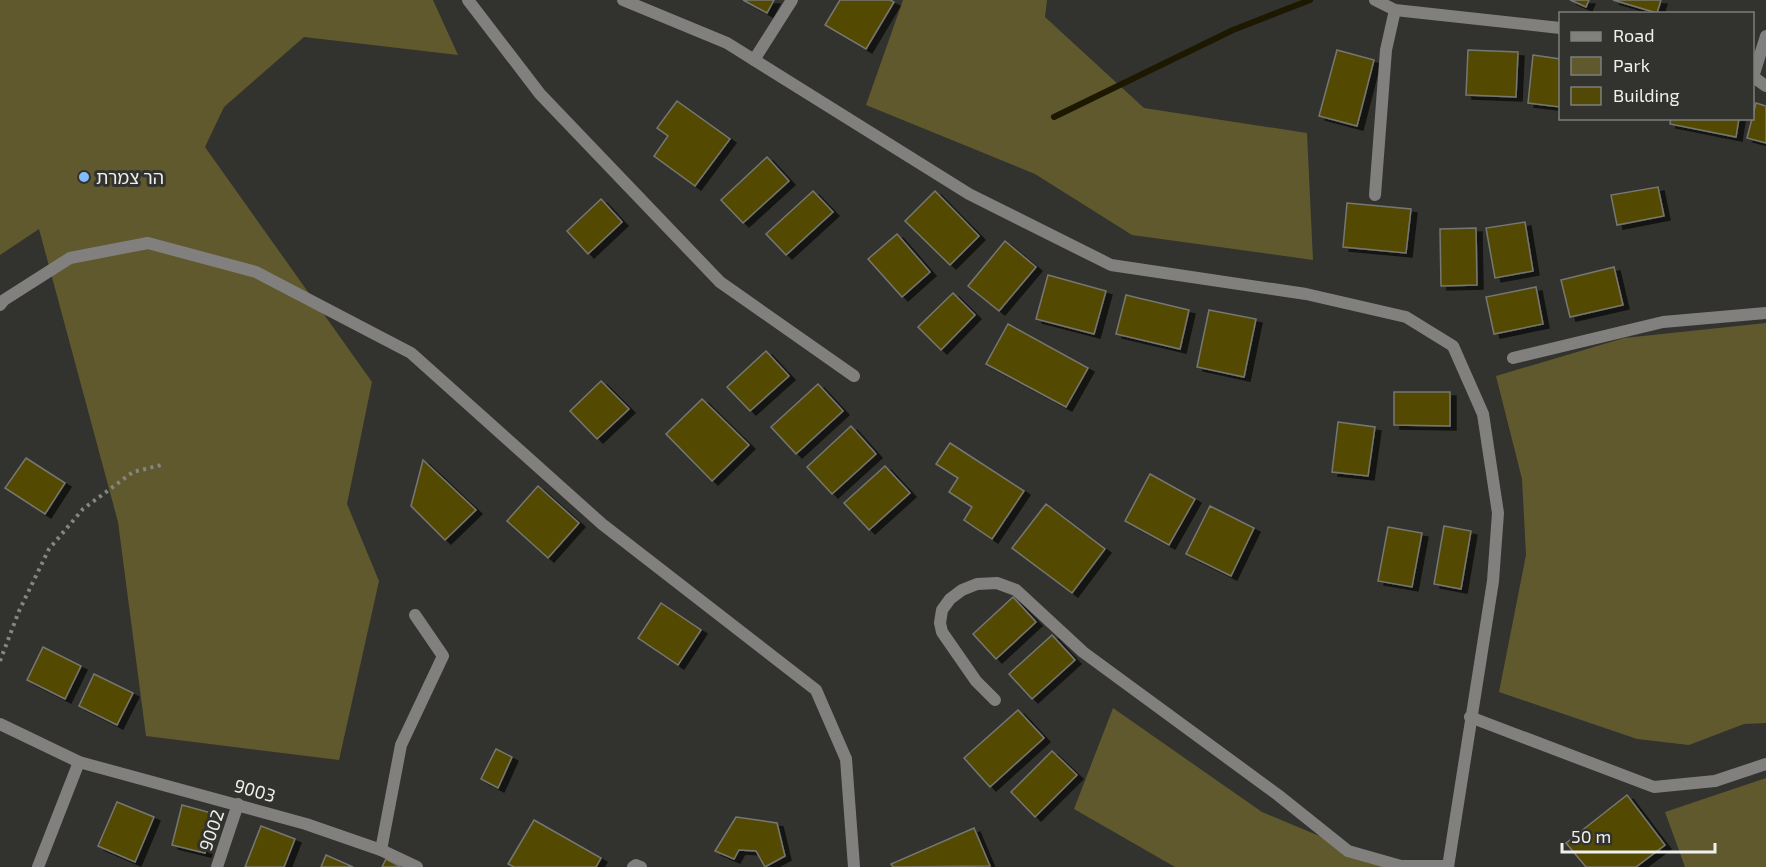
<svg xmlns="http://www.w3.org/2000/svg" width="1766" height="867" font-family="'Exo 2','Noto Sans Hebrew',sans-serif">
<defs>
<filter id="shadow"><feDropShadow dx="6" dy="4" stdDeviation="0" flood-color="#0009"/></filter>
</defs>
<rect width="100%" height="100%" fill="#32322e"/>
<g fill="#60592e">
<polygon points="0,0 433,0 458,55 304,37 224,107 205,147 372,382 347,504 379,581 339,760 146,736 118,522 39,229 0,255"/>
<polygon points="903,0 1047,0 1045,17 1144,108 1307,133 1313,260 1132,235 1035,174 866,105"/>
<polygon points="1766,323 1766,723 1744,724 1689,745 1637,739 1499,692 1526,555 1522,479 1496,376 1624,338"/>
<polygon points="1113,708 1262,812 1393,867 1175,867 1074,809"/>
<polygon points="1766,778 1766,867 1685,867 1665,812"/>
</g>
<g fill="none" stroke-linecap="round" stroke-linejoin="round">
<polyline stroke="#1d1800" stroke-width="6" points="1054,117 1233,30 1310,0"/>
</g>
<g fill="#534906" stroke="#777772" stroke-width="1.5" filter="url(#shadow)">
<polygon points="743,0 774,0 767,13"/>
<polygon points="840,0 890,0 894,2 866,49 825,25"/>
<polygon points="1570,0 1589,0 1586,7"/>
<polygon points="1613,0 1661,0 1657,13"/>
<polygon points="1337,50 1374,60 1357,126 1319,116"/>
<polygon points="1468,50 1518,52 1516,97 1466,95"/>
<polygon points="1533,55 1560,59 1560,107 1528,103"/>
<polygon points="677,101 730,139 695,186 654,156 668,136 657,128"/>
<polygon points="1756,103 1766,106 1766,143 1747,138"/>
<polygon points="1671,118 1739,118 1736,137 1670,124"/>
<polygon points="767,157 789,181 743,223 721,200"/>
<polygon points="1658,187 1664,216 1617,225 1611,195"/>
<polygon points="813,191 833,212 786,255 766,234"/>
<polygon points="935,191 979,236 950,265 905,221"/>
<polygon points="601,199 622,222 588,254 567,231"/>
<polygon points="1347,203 1411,209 1406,253 1343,247"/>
<polygon points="1525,222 1533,271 1495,278 1486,228"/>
<polygon points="1476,228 1477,285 1441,286 1440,229"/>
<polygon points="897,234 930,272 902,297 868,259"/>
<polygon points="1005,241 1036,267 999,311 968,286"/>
<polygon points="1614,267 1623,305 1570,317 1561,280"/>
<polygon points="1048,275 1106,291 1094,334 1036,319"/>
<polygon points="1536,287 1543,324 1494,334 1486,297"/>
<polygon points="953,293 975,315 941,350 918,327"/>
<polygon points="1126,295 1189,310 1180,349 1116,334"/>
<polygon points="1209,310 1256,319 1244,377 1197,367"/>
<polygon points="1008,324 1088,368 1066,407 986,364"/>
<polygon points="766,351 789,376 750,411 727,387"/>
<polygon points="601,381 629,409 597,439 570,411"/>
<polygon points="818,384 843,411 796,454 771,427"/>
<polygon points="1394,392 1450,392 1450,426 1394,425"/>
<polygon points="702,399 749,445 712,481 666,434"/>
<polygon points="1338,422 1375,427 1368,476 1332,472"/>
<polygon points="851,426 876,454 832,494 807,467"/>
<polygon points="950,443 1024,491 992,539 964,520 972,507 949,492 958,478 936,464"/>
<polygon points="26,458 65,483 45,514 5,488"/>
<polygon points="423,460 476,510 445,540 411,506"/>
<polygon points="885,466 910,493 869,530 844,503"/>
<polygon points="1150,474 1195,499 1169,545 1125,521"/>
<polygon points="538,486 579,523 548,558 507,521"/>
<polygon points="1046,504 1105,549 1072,593 1012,548"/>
<polygon points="1210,506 1254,528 1231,576 1186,554"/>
<polygon points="1444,526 1471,531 1461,589 1434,584"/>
<polygon points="1388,527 1422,533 1412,587 1378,581"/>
<polygon points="1013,597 1036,622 996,659 973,634"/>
<polygon points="661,603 701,630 678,665 638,638"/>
<polygon points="1052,635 1075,660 1032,699 1009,674"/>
<polygon points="43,647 81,666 65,699 27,680"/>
<polygon points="94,674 133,693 117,725 79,706"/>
<polygon points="1018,710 1044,738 990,787 964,758"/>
<polygon points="496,749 512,757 498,788 481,779"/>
<polygon points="1052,751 1077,775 1035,817 1011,792"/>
<polygon points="1627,795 1665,845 1636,867 1586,867 1566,843"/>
<polygon points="117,802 154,817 135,862 98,846"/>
<polygon points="182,805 215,814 205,853 172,845"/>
<polygon points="736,817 777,823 785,856 765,867 756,851 739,850 734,859 715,851"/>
<polygon points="534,820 601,858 596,867 514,867 508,864"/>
<polygon points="261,826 295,839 284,867 245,867"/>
<polygon points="974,828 990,866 893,867 891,864"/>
<polygon points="326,855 353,867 321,867"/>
<polygon points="386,859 401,867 382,867"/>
</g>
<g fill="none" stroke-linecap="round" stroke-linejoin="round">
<polyline stroke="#858581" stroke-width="4" stroke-dasharray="3 4.5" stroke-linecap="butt" points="0,661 19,611 49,549 83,509 133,472 161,465"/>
<g stroke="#81807e" stroke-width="12">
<polyline points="754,60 792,0"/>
<polyline points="1513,358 1663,322 1766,313"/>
<polyline points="381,850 401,745 443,656 415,615"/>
<polyline points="633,867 636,865 641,867"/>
</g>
<g stroke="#81807e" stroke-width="12">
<polyline points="468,0 540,94 720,282 854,376"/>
<polyline points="623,0 727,43 969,194 1111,265 1306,294 1406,317 1453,346 1483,414 1498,513 1493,581 1448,867"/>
<polyline points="1753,77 1766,36"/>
<polyline points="1375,195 1386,50 1395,10"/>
<polyline points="0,305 4,300 70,258 148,243 256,272 411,353 602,524 816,690 846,759 854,867"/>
<polyline points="995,700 976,681 942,632 940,623 942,610 950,599 962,590 977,584 997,583 1016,590 1083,652 1278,795 1348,851 1401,866 1448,866"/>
<polyline points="1470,717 1654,787 1715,781 1766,764"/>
<polyline points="0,724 79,762 306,824 381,850 417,867"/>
<polyline points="38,867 79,762"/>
<polyline points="217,867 238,804"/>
</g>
<g stroke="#81807e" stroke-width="12">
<polyline points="1375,0 1395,10 1560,28"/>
<polyline points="1752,76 1766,86"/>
</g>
</g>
<circle fill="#81bdfa" stroke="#32322e" stroke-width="2" cx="84" cy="177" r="6"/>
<g text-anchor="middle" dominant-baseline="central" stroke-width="6" stroke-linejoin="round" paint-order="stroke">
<g font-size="18" fill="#efefec" stroke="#32322e" text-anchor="start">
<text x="96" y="177">הר צמרת</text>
</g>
<g font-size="18" fill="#efefec" stroke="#32322e">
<text transform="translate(255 790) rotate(16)">9003</text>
<text transform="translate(211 830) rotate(-71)">9002</text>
</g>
</g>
<rect x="1559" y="12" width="195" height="108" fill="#32322e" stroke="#7e7e7a" stroke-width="1.5"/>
<rect x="1571" y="32" width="30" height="9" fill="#81807e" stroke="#7e7e7a" stroke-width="1.5"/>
<text x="1613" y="42" font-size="18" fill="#efefec">Road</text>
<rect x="1571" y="57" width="30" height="18" fill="#60592e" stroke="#7e7e7a" stroke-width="1.5"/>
<text x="1613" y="72" font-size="18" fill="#efefec">Park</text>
<rect x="1571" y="87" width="30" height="18" fill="#534906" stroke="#7e7e7a" stroke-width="1.5"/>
<text x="1613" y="102" font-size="18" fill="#efefec">Building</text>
<path d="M1562 843v9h153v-9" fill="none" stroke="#efefec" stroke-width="3"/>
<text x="1571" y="843" font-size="18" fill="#efefec" stroke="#32322e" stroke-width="4.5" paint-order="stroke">50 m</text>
</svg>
